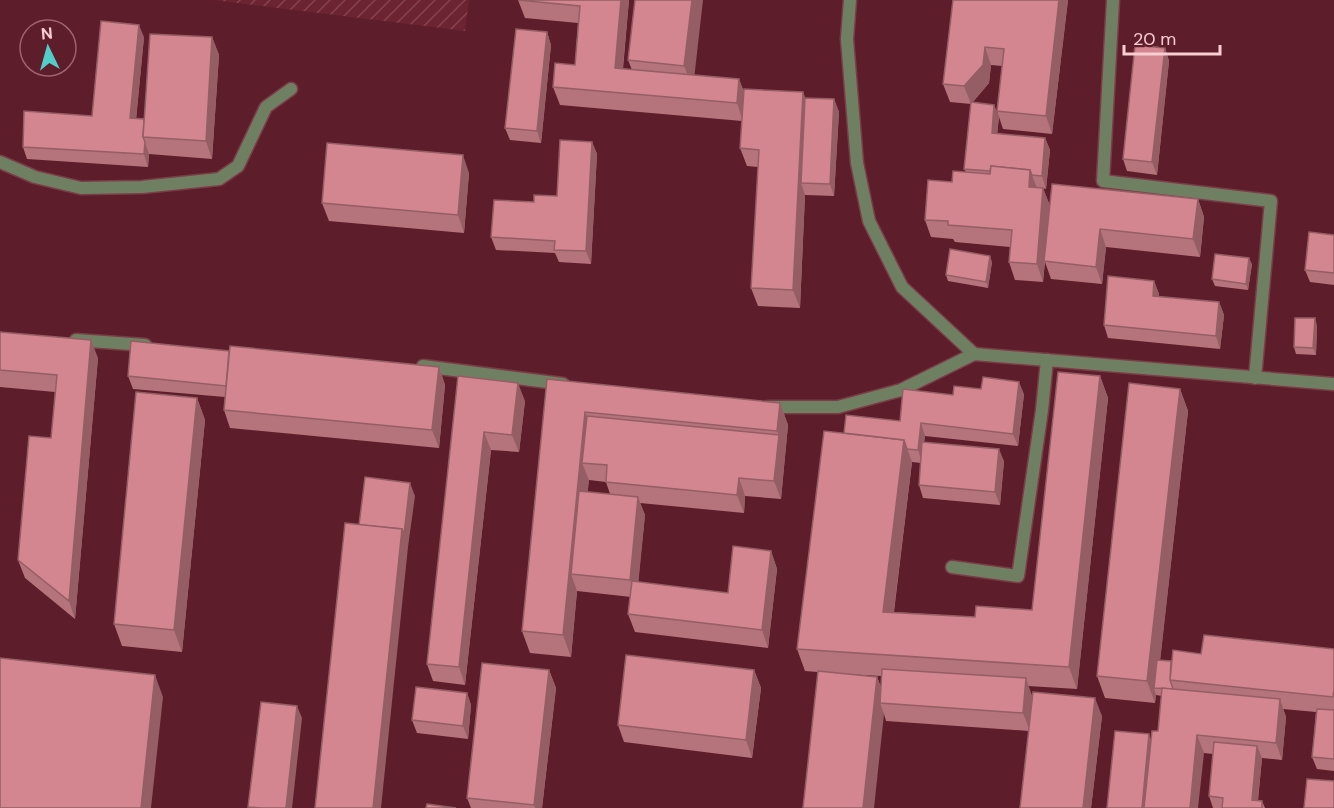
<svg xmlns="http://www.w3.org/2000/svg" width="1334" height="808" font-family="'DM Sans',sans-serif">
<defs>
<pattern id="industrial-furrows" width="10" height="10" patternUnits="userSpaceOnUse" patternTransform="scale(1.5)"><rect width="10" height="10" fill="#6d2432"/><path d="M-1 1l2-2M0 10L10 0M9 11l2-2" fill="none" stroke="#83434f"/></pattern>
</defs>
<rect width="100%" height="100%" fill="#5e1d2a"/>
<polygon fill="url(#industrial-furrows)" points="213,0 469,0 465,31"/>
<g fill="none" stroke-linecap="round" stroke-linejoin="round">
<g stroke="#7a3d48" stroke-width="15">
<g id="lane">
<polyline points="1113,0 1103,181 1271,201 1255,378"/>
<polyline points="0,162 35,177 81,188 142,187 219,179 238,166 266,107 291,89"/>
<polyline points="952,567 1018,576 1042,410 1047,360"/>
</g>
</g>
<g stroke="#7a3d48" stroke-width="15">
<g id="street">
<polyline points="850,0 847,39 857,163 869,221 902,287 974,354"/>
<polyline points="76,340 145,345"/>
<polyline points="423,366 563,384"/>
<polyline points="768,407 838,407 901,390 974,354 1334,384"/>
</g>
</g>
<use href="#lane" stroke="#6f8062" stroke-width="12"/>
<use href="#street" stroke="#6f8062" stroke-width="12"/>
</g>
<g fill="#b5737b" fill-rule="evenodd">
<polygon points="518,0 629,0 623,69 632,70 628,60 635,0 694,75 739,79 744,92 803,92 805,98 834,99 839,112 834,196 805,195 800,308 758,306 751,288 758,167 747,166 740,148 742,121 560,105 553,87 575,65 578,23 525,18"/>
<polygon points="953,0 1068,0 1052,134 1003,129 997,111 1002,66 991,65 989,83 972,103 994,105 999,117 997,134 1045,138 1050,150 1046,189 1042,188 1043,188 1050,206 1198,199 1204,217 1200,257 1106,247 1102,284 1051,279 1045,262 1043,282 1015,280 1009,262 1010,247 955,242 953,239 931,237 925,220 952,182 966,172 964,169 971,104 950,102 943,84"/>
<polygon points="547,32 551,45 541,143 510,140 505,128"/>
<polygon points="144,37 136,119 144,119 212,37 219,55 212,159 149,154 148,167 27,159 23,147 92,116"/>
<polygon points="1165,48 1169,61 1157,175 1127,171 1123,159"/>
<polygon points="592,142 597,154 591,264 559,262 555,253 496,250 491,237 534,202 557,196"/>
<polygon points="469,173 464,233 329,221 322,203"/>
<polygon points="1334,235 1334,285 1310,282 1305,270"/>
<polygon points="992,262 988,288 948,281 946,275"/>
<polygon points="1252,264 1248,290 1215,286 1212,279"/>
<polygon points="1154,281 1159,294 1159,297 1219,302 1224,315 1220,349 1108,338 1104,325"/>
<polygon points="1317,325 1316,355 1296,354 1294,347"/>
<polygon points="0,332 98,358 75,619 25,578 18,560 51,438 55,392 0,387"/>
<polygon points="229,351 439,367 445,385 439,448 230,428 224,410 225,397 133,389 128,376"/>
<polygon points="458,376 525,401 519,452 491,450 465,685 433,681 427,664"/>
<path d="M1100,376L1108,398L1077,689L1028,686L1032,696L1031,710L1102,716L1091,808H1020L1029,731L886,721L884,714L818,672L805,671L797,649L844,433L900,421L953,395L1024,394L1018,446L925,436L924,442L1004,461L1000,505L923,498L919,485L921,463L912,462L894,612L975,617L1032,610ZM844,674L881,676V687L877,677Z"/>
<path d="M547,379L780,403L788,425L781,499L745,496L744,513L640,503L645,515L638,582L728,593L771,551L777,569L768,648L635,632L628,614L631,597L577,591L571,657L530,653L522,631ZM589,480L606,482L610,494L587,492Z"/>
<polygon points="1180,389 1188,411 1160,660 1171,661 1201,654 1334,649 1334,771 1317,769 1312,757 1316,712 1283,709 1286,717 1282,760 1262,758 1258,801 1262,801 1265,808 1213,808 1209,796 1213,754 1204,753 1151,740 1158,731 1162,696 1156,695 1155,703 1105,698 1097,676"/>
<polygon points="197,398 205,420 182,652 122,646 114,624"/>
<polygon points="549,670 556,688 542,808 471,808 467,798"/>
<polygon points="754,670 761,688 752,758 624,742 618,725"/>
<polygon points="467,693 471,705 468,739 417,733 412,720"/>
</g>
<g fill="#945e64">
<polygon points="621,0 629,0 621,86 615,68"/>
<polygon points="692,0 703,0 693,88 684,66"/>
<polygon points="1059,0 1068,0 1052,134 1046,116"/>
<polygon points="139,25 144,37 135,131 130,118"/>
<polygon points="547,32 551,45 541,143 537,131"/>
<polygon points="212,37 219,55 212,159 206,141"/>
<polygon points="985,47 991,65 989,83 971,104 964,86"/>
<polygon points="1165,48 1169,61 1157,175 1152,162"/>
<polygon points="739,79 745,97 743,121 737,103"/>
<polygon points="803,92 810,110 801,183 805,195 800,308 793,290"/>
<polygon points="834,99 839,112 834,196 830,184"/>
<polygon points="994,105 999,117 996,146 992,133"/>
<polygon points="1045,138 1050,150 1046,189 1042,176"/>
<polygon points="592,142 597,154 591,264 586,251"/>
<polygon points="145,143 149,154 148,167 144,154"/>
<polygon points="463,155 469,173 464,233 458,215"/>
<polygon points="1030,170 1037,188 1029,187"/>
<polygon points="1043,188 1050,206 1043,282 1037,264"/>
<polygon points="1198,199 1204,217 1200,257 1193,239"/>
<polygon points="1100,229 1106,247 1102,284 1096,267"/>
<polygon points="990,256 992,262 988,288 986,282"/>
<polygon points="1249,258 1252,264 1248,290 1246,284"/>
<polygon points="1154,281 1159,294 1158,309 1153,296"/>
<polygon points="1219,302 1224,315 1220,349 1216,336"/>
<polygon points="1315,318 1317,325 1316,355 1313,348"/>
<polygon points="91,340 98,358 75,619 69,601"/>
<polygon points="439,367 445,385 439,448 432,430"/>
<polygon points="1100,376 1108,398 1077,689 1069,667"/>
<polygon points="1019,382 1024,394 1018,446 1013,434"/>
<polygon points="518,383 525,401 519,452 512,435"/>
<polygon points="1180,389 1188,411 1157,689 1154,688 1156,695 1155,703 1147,681"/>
<polygon points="197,398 205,420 182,652 174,630"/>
<polygon points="780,403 788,425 781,499 774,481 779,435 777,431"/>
<polygon points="585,412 593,434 582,463 589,480 579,574 571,574 577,591 571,657 563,635"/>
<polygon points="921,423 925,436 922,463 918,450"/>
<polygon points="484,432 491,450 465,685 459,667"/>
<polygon points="904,440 912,462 891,634 883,612"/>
<polygon points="999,449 1004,461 1000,505 995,492"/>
<polygon points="739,478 745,496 744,513 737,495"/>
<polygon points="410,483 415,496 408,547 381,808 373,808 402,529"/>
<polygon points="638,497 645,515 637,597 630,580"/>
<polygon points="771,551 777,569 768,648 762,630"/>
<polygon points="549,670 556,688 542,808 535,808 534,805"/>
<polygon points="754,670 761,688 752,758 746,740"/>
<polygon points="155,675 163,697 151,808 141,808"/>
<polygon points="877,677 885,699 880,703 884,714 874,808 863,808"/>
<polygon points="1026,678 1032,696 1030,731 1023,713"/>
<polygon points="467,693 471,705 468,739 463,726"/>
<polygon points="1095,698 1102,716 1091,808 1083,808"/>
<polygon points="1280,699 1286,717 1282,760 1276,743"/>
<polygon points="297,706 302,718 292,808 286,808"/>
<polygon points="1149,734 1154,747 1148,808 1142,808"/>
<polygon points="1197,735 1204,753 1198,808 1190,808"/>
<polygon points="1257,746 1262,758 1257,808 1252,800"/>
</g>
<g fill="#d3868f" stroke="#945e64" stroke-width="1.5">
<polygon points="518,0 621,0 615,68 739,79 737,103 553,87 555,63 575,65 580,6"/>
<polygon points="635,0 692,0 684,66 628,60"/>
<polygon points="953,0 1059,0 1046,116 997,111 1004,49 985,47 983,65 964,86 943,84"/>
<polygon points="101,21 139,25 130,118 144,119 143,137 145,142 144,154 23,147 24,111 92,116"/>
<polygon points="516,29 547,32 537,131 505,128"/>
<polygon points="150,34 212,37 206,141 143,137"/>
<polygon points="1135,45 1165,48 1152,162 1123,159"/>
<polygon points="744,89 803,92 793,290 751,288 759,150 740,148"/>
<polygon points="805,98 834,99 830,184 801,183"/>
<polygon points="971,102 994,105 992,133 1045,138 1042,176 1032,175 1030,170 991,166 990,171 964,169"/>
<polygon points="560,140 592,142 586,251 554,250 555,241 491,237 494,200 534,202 534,195 557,196"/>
<polygon points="327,143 463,155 458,215 322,203"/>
<polygon points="991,166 1030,170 1029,187 1043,188 1037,264 1009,262 1012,230 948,225 948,221 925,220 928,180 952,182 953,171 990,174"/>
<polygon points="1052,184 1198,199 1193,239 1100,229 1096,267 1044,261"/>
<polygon points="1309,232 1334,235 1334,273 1305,270"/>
<polygon points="950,249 990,256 986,282 946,275"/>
<polygon points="1215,254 1249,258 1246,284 1212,279"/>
<polygon points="1108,276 1154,281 1153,296 1219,302 1216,336 1104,325"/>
<polygon points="1295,318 1315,318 1313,348 1294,347"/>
<polygon points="0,332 91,340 69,601 18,560 29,436 51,438 57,375 0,370"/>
<polygon points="131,341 229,351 226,386 128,376"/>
<polygon points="230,346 439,367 432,430 224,410"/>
<polygon points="1058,372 1100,376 1069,667 797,649 824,431 904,440 883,612 975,617 976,606 1032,610"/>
<polygon points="458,376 518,383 512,435 484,432 459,667 427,664"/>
<polygon points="983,377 1019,382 1013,434 921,423 918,450 907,449 904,440 844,433 846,415 900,421 903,389 953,395 954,386 981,389"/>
<polygon points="547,379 780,403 777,431 585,412 563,635 522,631"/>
<polygon points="1129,383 1180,389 1147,681 1097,676"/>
<polygon points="136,392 197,398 174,630 114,624"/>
<polygon points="587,416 779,435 774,481 739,478 737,495 606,482 607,465 582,463"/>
<polygon points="922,442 999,449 995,492 919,485"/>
<polygon points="365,477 410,483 404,534 402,529 359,525"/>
<polygon points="579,491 638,497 630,580 571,574"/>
<polygon points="345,523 402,529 373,808 315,808"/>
<polygon points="733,546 771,551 762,630 628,614 632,581 728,593"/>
<polygon points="1204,635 1334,649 1334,689 1333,697 1170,680 1173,650 1201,654"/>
<polygon points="626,655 754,670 746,740 618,725"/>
<polygon points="0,658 155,675 141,808 0,808"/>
<polygon points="1157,660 1171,661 1170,680 1173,689 1154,688"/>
<polygon points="482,663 549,670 534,805 467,798"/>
<polygon points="882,669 1026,678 1023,713 880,703"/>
<polygon points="818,671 877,677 863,808 803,808"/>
<polygon points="416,687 467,693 463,726 412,720"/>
<polygon points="1162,688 1280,699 1276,743 1197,735 1190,808 1144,808 1152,731 1158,731"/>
<polygon points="1033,692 1095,698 1083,808 1020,808"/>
<polygon points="261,702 297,706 286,808 262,808 248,807"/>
<polygon points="1317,709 1334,710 1334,759 1312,757"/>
<polygon points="1115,731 1149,734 1142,808 1107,808"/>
<polygon points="1214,742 1257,746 1252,800 1262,801 1262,808 1222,808 1223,798 1209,796"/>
<polygon points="1307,779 1334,781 1334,808 1304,808"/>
<polygon points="427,804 456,808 426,808"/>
</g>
<g transform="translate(48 48) rotate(355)"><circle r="28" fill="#5e1d2a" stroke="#9c646d" stroke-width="1.5"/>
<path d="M0-4.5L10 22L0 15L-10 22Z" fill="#53cdc9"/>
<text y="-9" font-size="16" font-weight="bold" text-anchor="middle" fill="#f8ced2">N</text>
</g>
<path d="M1124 45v9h96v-9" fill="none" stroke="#f8ced2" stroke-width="3"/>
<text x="1133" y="45" font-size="18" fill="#f8ced2" stroke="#5e1d2a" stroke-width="4.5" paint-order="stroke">20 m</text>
</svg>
